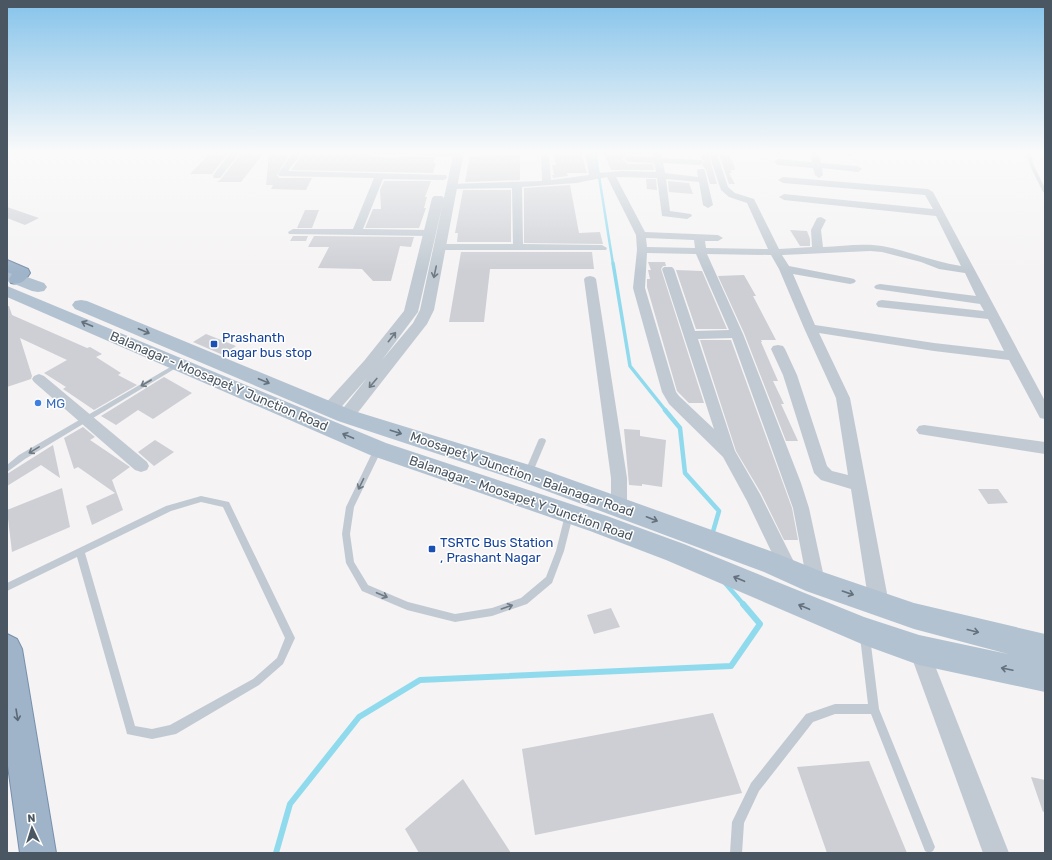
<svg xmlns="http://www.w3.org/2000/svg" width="1052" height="860" font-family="Rubik,sans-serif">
<rect width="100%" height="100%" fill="#f5f3f3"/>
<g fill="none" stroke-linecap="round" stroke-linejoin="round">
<polyline stroke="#90daee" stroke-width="2.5" points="595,151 613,264"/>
<polyline stroke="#90daee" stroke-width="3.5" points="613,263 630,366 666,411"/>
<g stroke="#90daee" stroke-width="4.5">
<polyline points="665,410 680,428 685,473 719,511 712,535"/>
<polyline points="725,583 744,605"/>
</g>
<polyline stroke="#90daee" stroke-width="6" points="276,853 290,804 359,717 420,680 731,666 760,624 743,604"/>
</g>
<g fill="#cdcfd5">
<polygon points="553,151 581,151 587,173 567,173 568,176 553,178 552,175 554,175 552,165 556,165"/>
<polygon points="603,151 651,151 651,155 628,154 622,159 628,164 653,164 654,170 611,170"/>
<polygon points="211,152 228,153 212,174 190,174"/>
<polygon points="241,153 263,154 241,182 217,182 221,179"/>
<polygon points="269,154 290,154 277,175 279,178 312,178 306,190 271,189 273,185 266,185"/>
<polygon points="303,154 343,154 375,156 375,157 398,158 399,156 435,157 433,163 436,163 433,173 291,170"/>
<polygon points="701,154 708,154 717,184 710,184 706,170 702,165 704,161 701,158"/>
<polygon points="719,154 729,155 735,167 734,167 735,170 730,170 732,173 729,173 735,184 729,184"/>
<polygon points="520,155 520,180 465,182 470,156"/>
<polygon points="646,179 656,179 657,190 647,189"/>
<polygon points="384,181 431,181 425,197 427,197 424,208 426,208 419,228 365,228 373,209 381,209 380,190"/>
<polygon points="668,181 689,183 693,194 669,192"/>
<polygon points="570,185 579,233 600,232 603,244 524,243 524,188"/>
<polygon points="463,190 511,190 511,242 457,242 458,233 455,233"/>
<polygon points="7,207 39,218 25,225 7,218"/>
<polygon points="305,210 319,210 312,228 297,228"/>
<polygon points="790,230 807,231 810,239 810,246 800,246"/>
<polygon points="293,236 308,236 306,241 290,241"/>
<polygon points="314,236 414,237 411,247 400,246 391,281 373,281 362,269 318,268 329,247 308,247"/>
<polygon points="461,252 592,252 594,269 490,269 484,322 449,322"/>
<polygon points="648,262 665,262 666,266 663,266 661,269 704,403 689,403 677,391 647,287 647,279 650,279 648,270 651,270"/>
<polygon points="676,270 702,271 727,329 696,329"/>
<polygon points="744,275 756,296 753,296 776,340 761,340 762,342 761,342 778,381 773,381 784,404 781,404 798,441 786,441 744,333 718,276"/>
<polygon points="7,306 9,306 12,315 87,348 90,347 102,354 96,357 121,373 118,375 137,385 94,410 63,389 66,387 44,373 67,360 20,338 32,376 31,379 7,387"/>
<polygon points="206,334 236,346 223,355 193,342"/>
<polygon points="700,340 731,340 792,508 798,540 784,540 761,493 736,451"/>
<polygon points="164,377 192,393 153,419 138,410 116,425 101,416"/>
<polygon points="83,427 95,437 90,440 130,467 112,480 123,510 92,525 86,506 115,493 78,467 74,469 64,438"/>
<polygon points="624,429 640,430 640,436 666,440 662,487 642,484 642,486 629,485"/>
<polygon points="155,440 174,452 154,466 138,452"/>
<polygon points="53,445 60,478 41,465 7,486 7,474"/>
<polygon points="62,488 70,527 12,552 7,510"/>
<polygon points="978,489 998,489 1008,503 988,504"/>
<polygon points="611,608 620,627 594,634 587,615"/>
<polygon points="713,713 742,793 535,835 522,749"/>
<polygon points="869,761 907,853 827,853 797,767"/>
<polygon points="1031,777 1045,780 1045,811 1043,812"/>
<polygon points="463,779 511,853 419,853 405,829"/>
</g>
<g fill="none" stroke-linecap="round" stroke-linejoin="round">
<g stroke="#7690ad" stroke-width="2">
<g id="trunk">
<path d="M7,260L28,269L30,273C25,281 21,285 11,283L9,279L12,274L7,272Z"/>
<polygon points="7,634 17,639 22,649 56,853 20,853 7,759"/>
</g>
</g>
<g fill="#c1cad2" fill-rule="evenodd">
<polygon points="1026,151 1030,151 1034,166 1045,188 1045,193 1043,192 1030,166"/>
<polygon points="179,362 182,364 181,365 25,459 7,472 7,465 19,455"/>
<polygon points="542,438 545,439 546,441 532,474 531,476 525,476 524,474 538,441 539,439"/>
<polygon points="378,446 381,447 382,449 354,507 350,534 354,562 368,585 408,602 455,614 492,608 521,598 546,577 556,551 565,515 566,513 569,512 572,513 573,515 564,551 552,583 527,604 492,616 455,622 407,610 362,591 346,563 342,534 346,507 374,449 375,447"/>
<path d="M201,496L229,502L295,638L283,664L259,685L176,734L152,739L127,734L126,730L77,557L7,591V583L166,506ZM201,502L223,507L285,638L277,658L253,679L170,725L152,729L135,726L85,553L171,511Z"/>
<polygon points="865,632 868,634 870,637 879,709 935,847 933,851 929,853 925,851 871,714 835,714 813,722 759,791 744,823 742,853 730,853 732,822 751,783 806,714 835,704 868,704 860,637 862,634"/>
</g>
<g fill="#c1cad2" fill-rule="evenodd">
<polygon points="232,151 241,151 220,178 214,178 213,176 214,174"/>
<polygon points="294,151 303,151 288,171 446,175 447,177 446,179 443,180 383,179 363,229 430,230 435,233 430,236 289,234 288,232 293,229 353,229 374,178 279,176 278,174"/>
<polygon points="353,151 462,151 463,153 459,156 357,154"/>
<path d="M585,151H593L598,173L622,171L656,172L654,163L628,162L624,159L628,156L653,157L652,151H660L662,158L702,160L703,162L702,164L699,165L663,163L665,173L698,177L697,171L698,169H704L705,171L713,205L708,208L703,205L699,182L666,179L670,211L691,214L692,216L687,219L662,216L657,178L616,177L645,232L718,235L723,238L718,241H705L706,248L768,249L747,203L729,197L721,190L708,151H716L728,187L735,193L754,199L779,249L812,247L811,230L817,218L821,217L826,220L821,230L823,247C842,246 863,243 882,246C909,251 934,262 961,266L936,216L784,200L779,197L784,194L933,209L925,195L783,183L778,180L783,177L928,189L933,192L1045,401V419L1040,418L1009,360L934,351L819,333L850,398L889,604L886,610L879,613L872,610L869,604L851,489L821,480L814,473L783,375L771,349L773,346L778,345L783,346L785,349L797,375L827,466L832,471L848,475L836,398L804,328L779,269L771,255L707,254L743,334L801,483L809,508L825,582L823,588L816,590L809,588L807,582L793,508L732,338L698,339L735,451L760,494L799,572L796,578L790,580L784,578L747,501L723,457L669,404L662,392L633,288L637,250L636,235L607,177L576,183L522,187L523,244L602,245L607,248L606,250H441L436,247L441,244H513L512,188L452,189L449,188L447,186L449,184L542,181L541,156L545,153L549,156L551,180L589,175ZM646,238L694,240L695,248L647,247ZM870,251L882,252L921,262L939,269L965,273L976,296L880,284L876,285L874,287L876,289L980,304L984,311L882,300L878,301L876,304L878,307L988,319L1004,351L934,343L815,325L793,274L850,284L854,283L856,281L854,279L850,278L789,266L782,255ZM647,253L696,254L729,330L695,331L674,269L672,267H664L662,269L714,429L679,396L676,392L645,288Z"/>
<polygon points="810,151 818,151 821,163 858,166 862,169 858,172 822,168 823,175 819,178 815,175 813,168 778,165 774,162 778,159 812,162"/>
<path d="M835,151H856L857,153C852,157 840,155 835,151Z"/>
<polygon points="590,276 594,277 596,279 627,478 627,507 625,512 619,514 613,512 611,507 611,478 584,279 586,277"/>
<polygon points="39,374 44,376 147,462 149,466 147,470 141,472 135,470 34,382 32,379 34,376"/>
<polygon points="924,425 1045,442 1045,454 919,434 916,430 919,426"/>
<polygon points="919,640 926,643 1009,853 983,853 909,650 912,643"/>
</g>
<polygon fill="#c1cad2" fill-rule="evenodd" points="454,151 464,151 434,310 427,324 352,420 346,422 340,420 337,416 367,378 336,413 330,415 324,413 321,409 324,405 364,361 404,311 432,198 434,196 442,196 444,198 418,312 382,360 413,323 420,310"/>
<g fill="#b3c2d1" fill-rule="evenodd">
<polygon points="7,270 44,283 47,287 44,291 38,292 32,291 7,281"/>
<polygon points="7,286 386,443 607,516 684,544 864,617 919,635 1008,654 914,629 806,591 764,572 520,481 338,421 75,309 72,305 75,301 81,300 87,301 354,411 536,467 773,552 820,571 914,603 1045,634 1045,692 919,665 864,645 666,560 590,531 370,455 7,297"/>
</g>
<use href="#trunk" fill="#9fb4c9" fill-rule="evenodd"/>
</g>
<defs><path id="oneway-shaft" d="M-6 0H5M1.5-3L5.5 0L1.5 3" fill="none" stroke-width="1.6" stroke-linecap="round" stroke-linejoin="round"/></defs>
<g stroke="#6e7983">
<use href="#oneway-shaft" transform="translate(435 272) rotate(102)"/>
<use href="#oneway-shaft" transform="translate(392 337) rotate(-52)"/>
<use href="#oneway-shaft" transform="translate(146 383) rotate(150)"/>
<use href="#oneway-shaft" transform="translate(373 383) rotate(130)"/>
<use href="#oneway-shaft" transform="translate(34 450) rotate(149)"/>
<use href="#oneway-shaft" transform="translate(361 484) rotate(116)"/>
<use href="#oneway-shaft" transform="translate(382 595) rotate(23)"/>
<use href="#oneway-shaft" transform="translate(507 607) rotate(-19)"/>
</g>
<g stroke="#64717d">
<use href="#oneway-shaft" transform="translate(87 324) rotate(-157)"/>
<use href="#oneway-shaft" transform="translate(144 331) rotate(23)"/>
<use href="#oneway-shaft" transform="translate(264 381) rotate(23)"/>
<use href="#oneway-shaft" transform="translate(396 432) rotate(18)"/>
<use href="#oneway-shaft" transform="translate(348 436) rotate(-157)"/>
<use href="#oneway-shaft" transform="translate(652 519) rotate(21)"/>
<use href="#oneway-shaft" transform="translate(739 579) rotate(-157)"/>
<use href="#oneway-shaft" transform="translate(848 593) rotate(19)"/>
<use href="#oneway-shaft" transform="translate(804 607) rotate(-157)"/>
<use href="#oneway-shaft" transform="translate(973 631) rotate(14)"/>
<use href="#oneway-shaft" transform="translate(1007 669) rotate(-168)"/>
</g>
<use stroke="#5b6976" href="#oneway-shaft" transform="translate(17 715) rotate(81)"/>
<linearGradient id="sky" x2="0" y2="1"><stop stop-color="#85c3ea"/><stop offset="0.56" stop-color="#fafafa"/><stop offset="1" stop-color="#fafafa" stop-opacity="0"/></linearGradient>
<rect width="1052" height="272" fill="url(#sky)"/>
<g fill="#1a4fb4" stroke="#fff" stroke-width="1.5">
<rect x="210" y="340" width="8" height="8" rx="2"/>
<rect x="428" y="545" width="8" height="8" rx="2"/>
</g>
<circle fill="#3f7fe0" stroke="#fff" stroke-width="1.5" cx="38" cy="403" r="4"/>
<g text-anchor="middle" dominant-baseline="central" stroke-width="3" stroke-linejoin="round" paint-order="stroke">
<g font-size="13" fill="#164399" stroke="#fff" text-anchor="start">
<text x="222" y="337">Prashanth<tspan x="222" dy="15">nagar bus stop</tspan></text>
<text x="440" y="542">TSRTC Bus Station<tspan x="440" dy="15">, Prashant Nagar</tspan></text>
</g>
<g font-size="13" fill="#4a5661" stroke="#fff">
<text transform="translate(219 381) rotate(23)">Balanagar - Moosapet Y Junction Road</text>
<text transform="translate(522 474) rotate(19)">Moosapet Y Junction - Balanagar Road</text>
<text transform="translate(521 498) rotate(19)">Balanagar - Moosapet Y Junction Road</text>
</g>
<g font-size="13" fill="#366cbe" stroke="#fff" text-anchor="start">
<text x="46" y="403">MG</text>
</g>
</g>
<rect width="1052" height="860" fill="none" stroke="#4a5661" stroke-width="16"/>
<g transform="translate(32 828) rotate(356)" stroke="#ffffff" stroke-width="3" paint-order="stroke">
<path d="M0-3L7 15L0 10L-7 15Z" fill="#4a5661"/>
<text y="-6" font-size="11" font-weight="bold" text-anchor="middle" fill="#4a5661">N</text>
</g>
</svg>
